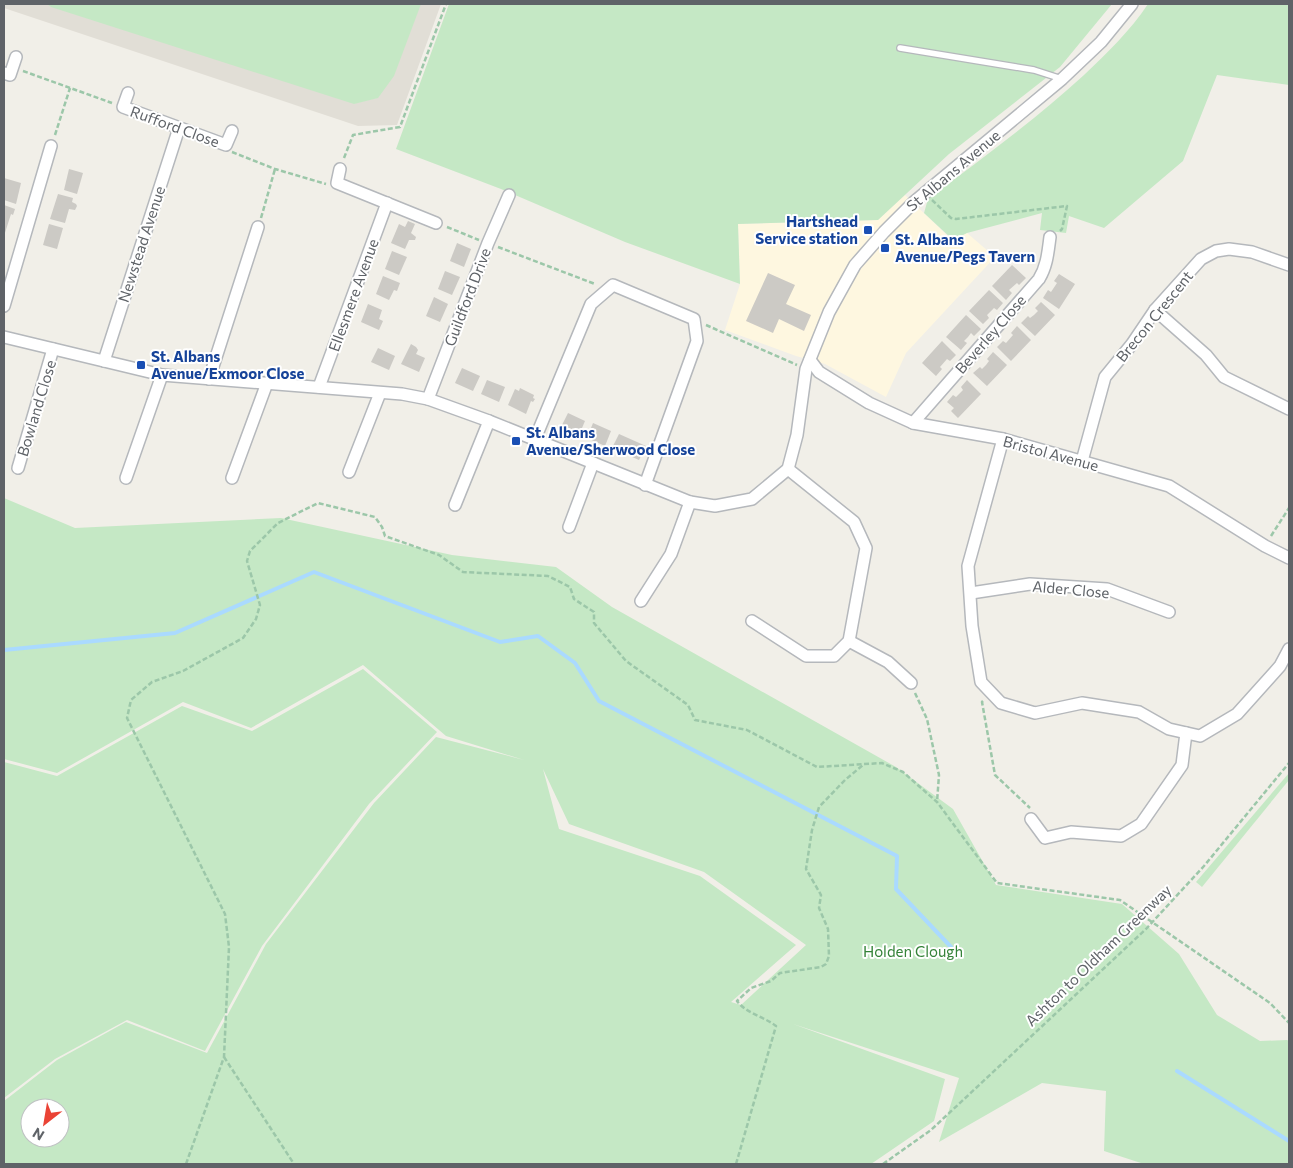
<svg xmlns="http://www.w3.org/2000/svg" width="1293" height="1168" font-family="Commissioner,sans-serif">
<rect width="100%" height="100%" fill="#f1efe8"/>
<polygon fill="#fef7e0" points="905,195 952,240 967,233 995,257 906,353 886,397 825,364 796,356 725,330 740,284 738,224 878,220"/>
<polygon fill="#e1ded6" points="4,4 441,4 397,125 358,126 4,8"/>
<g fill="#c5e8c5" fill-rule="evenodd">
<polygon points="47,4 421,4 394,76 378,98 354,104 51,7"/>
<polygon points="449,4 1112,4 1060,67 949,154 878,220 738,224 740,284 625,242 501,189 396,149"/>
<path d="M1148,4H1289V85L1217,75L1183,161L1104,228L1069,216L1066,233L1040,230L1042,213L967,233L953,240L924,213L928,199C981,159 1035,120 1084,75C1107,53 1130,31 1148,4Z"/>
<path d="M4,498L75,528L281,518L452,555L556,567L612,607L896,767L953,809L996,885L1122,904L1179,954L1217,1015L1260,1041L1287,1040L1289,1041V1164H1144L1104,1151L1106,1091L1042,1083L939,1142L959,1078L793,1024L945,1079L934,1121L871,1164H4V1101L57,1060L126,1022L207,1053L266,944L374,803L436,737L524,760L446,736L363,665L251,728L183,702L57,773L4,759ZM543,769L569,824L704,872L806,945L741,1005L731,1002L796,945L700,876L559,829ZM30,1108H60V1138H30Z"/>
<polygon points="363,669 437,732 369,804 262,946 205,1051 127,1020 55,1059 4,1098 4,762 57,776 182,706 252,731"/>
<polygon points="1289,773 1289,780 1202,887 1196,882"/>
</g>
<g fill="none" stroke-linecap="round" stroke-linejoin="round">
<g stroke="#aadaff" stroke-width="4">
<polyline points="4,650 175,633 314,572 500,642 538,636 575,663 599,701 897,856 896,889 951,947"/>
<polyline points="1177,1071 1289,1141"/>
</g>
</g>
<g fill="#cccac5">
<polygon points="69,169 83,173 77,194 64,190"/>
<polygon points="4,178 21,183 16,204 4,200"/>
<polygon points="58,194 73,198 72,202 76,204 77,206 75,210 69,209 65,223 50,219"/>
<polygon points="4,205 15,209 13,215 11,214 4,236"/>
<polygon points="408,221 415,224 411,233 416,237 415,240 409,240 405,249 391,243 399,224 405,227"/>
<polygon points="49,224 63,228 57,249 43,245"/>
<polygon points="457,243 471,249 464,267 450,261"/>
<polygon points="392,251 407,257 399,275 385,269"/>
<polygon points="1012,265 1026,278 1019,285 1017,283 1009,290 1012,293 1006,300 992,286"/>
<polygon points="445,271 460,277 452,295 438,289"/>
<polygon points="768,273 795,285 786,304 811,315 804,331 779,319 773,333 746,321"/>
<polygon points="1059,274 1075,284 1059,309 1043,298 1048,290 1051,292 1057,283 1054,281"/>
<polygon points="383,276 400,283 397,291 394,290 389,300 376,294"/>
<polygon points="989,290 1003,303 997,310 994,308 987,315 989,318 983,324 969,311"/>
<polygon points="434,297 448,304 440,322 426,316"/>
<polygon points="1041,302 1055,315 1035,336 1021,323 1028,316 1030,318 1034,315 1038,311 1035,308"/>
<polygon points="368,304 382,310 379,319 383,321 379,330 361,322"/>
<polygon points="966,315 981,329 974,336 971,333 968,337 964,341 967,343 961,350 946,337"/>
<polygon points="1017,326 1031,340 1011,361 997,347 1003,341 1006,343 1013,335 1011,333"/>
<polygon points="942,341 956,355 950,361 947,359 940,367 942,369 936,376 922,363"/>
<polygon points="411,344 416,347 418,350 416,354 425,358 419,372 401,364"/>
<polygon points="378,348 395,356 389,370 371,362"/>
<polygon points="993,352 1007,365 987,386 973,373 980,367 982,369 986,365 989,361 987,359"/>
<polygon points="462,368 480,376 473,391 455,383"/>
<polygon points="487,380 505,387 499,402 481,394"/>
<polygon points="967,380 981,394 958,418 951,411 954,408 947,402 953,395 956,397 963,390 961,387"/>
<polygon points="520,388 534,395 533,398 535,399 533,402 531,401 526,414 508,405 515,389 519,391"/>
<polygon points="568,413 585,421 579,435 561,427"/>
<polygon points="593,423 611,431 605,446 587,438"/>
<polygon points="619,434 646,446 639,460 612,448"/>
</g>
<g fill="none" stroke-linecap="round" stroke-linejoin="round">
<g stroke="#b5b8bc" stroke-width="8">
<polyline id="lane" points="900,48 1034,70 1062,79"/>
</g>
<g stroke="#b5b8bc" stroke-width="14">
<g id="street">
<polyline points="4,73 10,75 16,57"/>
<polyline points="128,93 123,107 226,145 232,131"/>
<polyline points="340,169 337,183 436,223"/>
<polyline points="4,306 51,146"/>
<polyline points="1155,310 1206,355 1224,377 1289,409"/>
<polyline points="4,337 162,375 402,394 428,399 489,421 690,502 715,506 752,499 788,469 797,435 806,369 829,312 855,265 884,232 914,202 1062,79 1101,42 1132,4"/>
<polyline points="810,360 819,372 869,403 913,423 1003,439 1169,486 1265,546 1289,558"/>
<polyline points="104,361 179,128"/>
<polyline points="209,379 258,227"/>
<polyline points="319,387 387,203"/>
<polyline points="428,399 488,243 509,195"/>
<path d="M913,423L1039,279C1047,266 1048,252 1050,237"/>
<polyline points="535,439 591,304 613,285 694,319 697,341 645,485"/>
<polyline points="1003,439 968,566 972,626 981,682 1001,703 1035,713 1082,703 1139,712 1169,729 1200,736 1237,714 1280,666 1289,649"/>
<polyline points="1082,461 1105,377 1132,344 1155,310 1201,259 1216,251 1229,249 1252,252 1289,265"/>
<polyline points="18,468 53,349"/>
<polyline points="349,472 380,393"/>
<polyline points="126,478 162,375"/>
<polyline points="232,478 267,383"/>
<polyline points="455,505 489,421"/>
<polyline points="569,527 593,463"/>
<polyline points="971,593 1030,584 1107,589 1169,612"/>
<polyline points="641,601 671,554 690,502"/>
<polyline points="752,621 806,656 834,656 849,641 866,548 854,522 788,469"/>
<polyline points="849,641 888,662 911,683"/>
<polyline points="1031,819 1045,838 1071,832 1121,836 1141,824 1182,765 1186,733"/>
</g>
</g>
<g stroke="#9cc7a9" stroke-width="2.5" stroke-dasharray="5 2.5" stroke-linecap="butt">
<polyline points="23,71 112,103"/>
<polyline points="55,135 70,88"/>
<polyline points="232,152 275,169 326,184"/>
<polyline points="344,158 353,135 400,127 446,4"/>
<polyline points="932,200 951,218 956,219 1067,206 1062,229 1060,231"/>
<polyline points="261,218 275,169"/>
<polyline points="447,227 479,240"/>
<polyline points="498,247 595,284"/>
<polyline points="706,325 797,365"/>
<polyline points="1271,536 1289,508"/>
<polyline points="915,693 927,719 939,775 937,802"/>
<polyline points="983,701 982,702 995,775 1030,808"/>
<polyline points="224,1057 294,1164"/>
<polyline points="186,1164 224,1057 229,947 225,914 127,718 131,700 152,682 183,671 243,638 256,619 260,605 247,561 250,551 278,523 318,503 375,517 382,527 385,536 439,555 463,572 548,576 570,587 574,599 594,612 594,623 626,661 688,705 695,720 747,730 817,767 882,763 903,772 937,802 997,883 1120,900 1270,1003 1289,1023"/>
<path d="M736,1164L776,1026C763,1016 747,1014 737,1001L751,988L771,981L780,973L821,967L826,964L829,956L828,929L819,908L821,895L806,869L812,830L819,807L845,780L863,765"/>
<polyline points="883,1164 931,1130 1146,929 1204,866 1289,763"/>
</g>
<use href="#lane" stroke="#fff" stroke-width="5.5"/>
<use href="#street" stroke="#fff" stroke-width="11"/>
</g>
<g fill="#1a4fb4" stroke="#fff" stroke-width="2">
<rect x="863" y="225" width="10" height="10" rx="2.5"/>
<rect x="880" y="243" width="10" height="10" rx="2.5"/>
<rect x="136" y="360" width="10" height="10" rx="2.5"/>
<rect x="511" y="436" width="10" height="10" rx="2.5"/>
</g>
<g text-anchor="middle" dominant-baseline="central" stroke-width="4" stroke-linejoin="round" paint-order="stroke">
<g font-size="15" fill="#5f6368" stroke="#fff">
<text transform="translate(175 126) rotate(20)">Rufford Close</text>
<text transform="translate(953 170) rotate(-40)">St Albans Avenue</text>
<text transform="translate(141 244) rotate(-72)">Newstead Avenue</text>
<text transform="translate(353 295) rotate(-70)">Ellesmere Avenue</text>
<text transform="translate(467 297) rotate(-69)">Guildford Drive</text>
<text transform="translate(1154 316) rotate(-51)">Brecon Crescent</text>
<text transform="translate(990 334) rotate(-49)">Beverley Close</text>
<text transform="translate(36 408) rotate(-73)">Bowland Close</text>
<text transform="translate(1051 453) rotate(15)">Bristol Avenue</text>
<text transform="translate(1071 589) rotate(5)">Alder Close</text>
<text transform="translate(1098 955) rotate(-44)">Ashton to Oldham Greenway</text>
</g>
<g font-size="15" font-weight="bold" fill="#164399" stroke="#fff" text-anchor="start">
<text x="858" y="221" text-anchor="end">Hartshead<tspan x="858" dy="17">Service station</tspan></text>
<text x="895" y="239">St. Albans<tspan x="895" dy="17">Avenue/Pegs Tavern</tspan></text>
<text x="151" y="356">St. Albans<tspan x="151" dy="17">Avenue/Exmoor Close</tspan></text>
<text x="526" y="432">St. Albans<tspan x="526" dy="17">Avenue/Sherwood Close</tspan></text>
</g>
<g font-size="15" fill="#348238" stroke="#fff">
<text x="913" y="951">Holden Clough</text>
</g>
</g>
<rect width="1293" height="1168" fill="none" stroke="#5f6368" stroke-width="10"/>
<g transform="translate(45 1123) rotate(211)"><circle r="24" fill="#ffffff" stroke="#bfc1c3"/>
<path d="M0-4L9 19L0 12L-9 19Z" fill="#ea4335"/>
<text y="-8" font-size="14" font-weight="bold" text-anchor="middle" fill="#5f6368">N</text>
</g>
</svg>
